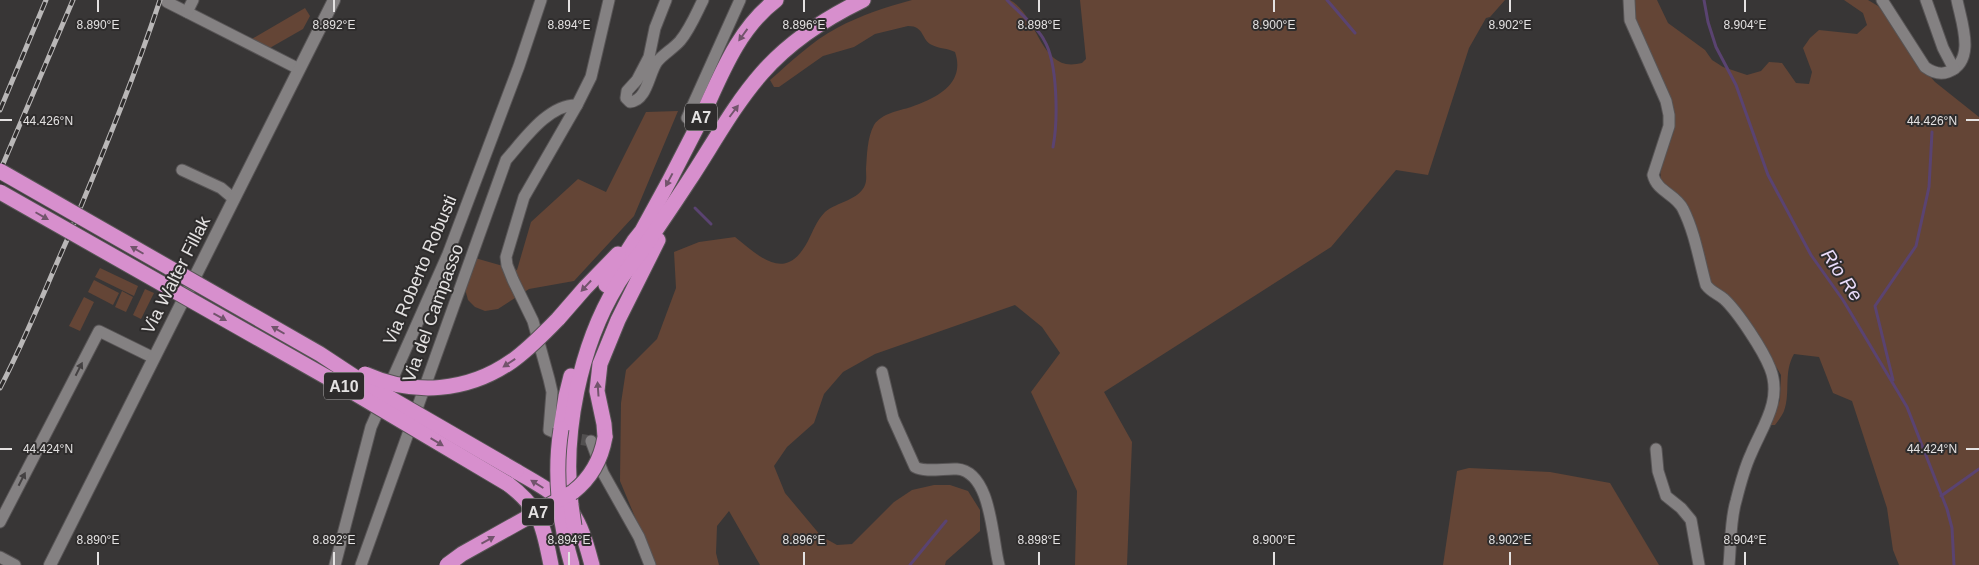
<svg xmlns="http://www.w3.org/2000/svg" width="1979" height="565" font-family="Arial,sans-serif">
<rect width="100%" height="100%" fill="#383636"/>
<g fill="#644536">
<path d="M912,0H1010C1035,14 1039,58 1066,64C1072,65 1077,64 1082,63L1086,59L1080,0H1505L1490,17L1486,18L1469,48L1428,175L1396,170L1331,247L1104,392L1132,442L1127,565H1075L1077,491L1031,392L1060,353L1042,327L1015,305L875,354L843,372L824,394L814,423L787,447L774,466L785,493L821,536L837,545L852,544L894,502L912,490L934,485H950L968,491L980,510V531L946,561L945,565H760L729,511L717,526L716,553L719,565H655L620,481L621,403L626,370L657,339L676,288L674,252L699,242L735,237C761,258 786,283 808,241C813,231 817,220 825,212C837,202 859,200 865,185C867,180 866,174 866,169C867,155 867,138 874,125C882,113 899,111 911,107C936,98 966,84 955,52C947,48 940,49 932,45C921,40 925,26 908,26L875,34L854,47L823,56L779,87H774L770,80C791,62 812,41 837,28C861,15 886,7 912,0Z"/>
<path d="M1635,0H1657L1668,23L1705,50L1712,60L1723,67L1747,75L1761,71L1769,62L1782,63L1796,83L1809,84L1812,72L1803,48L1810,38L1819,30L1857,34L1867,25L1863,13L1844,0H1868L1878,6L1892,22L1911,55L1935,82L1979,117V565H1899L1893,550L1887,508L1852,401L1833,393L1819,357L1794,354C1783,373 1791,392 1784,411C1782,416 1778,421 1775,425H1768L1780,400L1781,375L1752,327L1710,283L1691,214L1661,180L1660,168L1674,131L1673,107L1633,16Z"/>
<polygon points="305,8 310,16 303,29 268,49 250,40"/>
<polygon points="678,111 634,216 574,281 529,289 498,309 485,311 475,307 468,300 465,289 475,258 517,270 531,222 578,179 606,192 646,112"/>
<polygon points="100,268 138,286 134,296 95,277"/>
<polygon points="94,280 119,293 113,305 88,292"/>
<polygon points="145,289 154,293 141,319 133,315"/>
<polygon points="122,291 133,297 126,312 115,307"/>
<polygon points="84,297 94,302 80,331 69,326"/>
<polygon points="1469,468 1550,472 1610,483 1659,565 1443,565 1457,471"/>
</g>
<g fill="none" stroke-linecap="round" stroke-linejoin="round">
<g stroke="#5a4371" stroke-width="3">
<path d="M1007,0C1018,12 1037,26 1044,40C1058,63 1058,121 1053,147"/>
<polyline points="1327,0 1355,33"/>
<polyline points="1704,0 1708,22 1716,47 1736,85 1768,175 1811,255 1843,300 1907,407 1947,509 1952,528 1954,565"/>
<polyline points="695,208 711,224"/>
<polyline points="1893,380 1875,306 1916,246 1929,187 1932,132"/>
<polyline points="1941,496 1979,469"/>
<polyline points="910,565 946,521"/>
</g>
<polyline stroke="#525050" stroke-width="11" stroke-dasharray="11 5.5" stroke-linecap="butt" points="565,437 591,441"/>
<g stroke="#575455" stroke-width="13">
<g id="street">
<path d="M666,0L655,28L649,57L637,80L627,91L626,98L630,102C647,101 649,73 657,62C663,54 673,49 680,41C690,29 696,14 703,0"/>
<path d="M1629,0L1630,20L1666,101L1669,115V126L1653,175C1657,192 1676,194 1683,209C1695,233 1699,260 1706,285C1711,292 1718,294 1724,299C1738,312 1763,350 1770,368C1783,400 1762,427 1751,454C1744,469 1740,485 1736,501C1730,521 1731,544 1729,565"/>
<path d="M1882,0L1925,67C1932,72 1940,75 1948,72C1977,61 1961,21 1957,0"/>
<polyline points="1926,0 1943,48 1954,69"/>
<polyline points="167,2 299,69"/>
<polyline points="187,12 193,0"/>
<polyline points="687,118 740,0"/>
<polyline points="182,170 221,188 234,199"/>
<path d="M882,372L893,418L915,467C926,473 945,468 957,469C992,472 992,540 999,565"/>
<polyline points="565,437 549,430 552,392 549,379 533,321 513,280 507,265 506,257 524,197 577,105 591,77 609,0"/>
<polyline points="591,441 603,473 639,537 650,565"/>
<polyline points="1656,449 1658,471 1666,496 1681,508 1691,520 1699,565"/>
<polyline points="0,522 99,331 154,358"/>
<polyline points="0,557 15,565"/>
<polyline points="335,565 371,427 448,254 519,66 541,0"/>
<path d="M361,565L506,160C523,141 548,104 577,105"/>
</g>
</g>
<g stroke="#575455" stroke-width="14">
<polyline id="secondary" points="50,565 334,0"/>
</g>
<g stroke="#575455" stroke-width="17">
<g id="highway">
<path d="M606,285L634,241L642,231C661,197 679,163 696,129C718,84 734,32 776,0"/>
<polyline points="558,319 585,288 618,254"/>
<polyline points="561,429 566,396 571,376"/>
<polyline points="605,437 604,424 597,391 600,364 618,320 658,240"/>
<path d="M516,471C534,482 557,493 570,510C582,526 587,547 592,565"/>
<path d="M508,484C541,509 543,525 551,565"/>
<path d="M571,505C562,434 580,346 617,285C624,272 635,261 643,249C658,227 673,205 688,182C712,146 733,106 762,73C790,41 826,18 863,0"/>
</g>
</g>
<use href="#street" stroke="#848182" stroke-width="11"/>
<use href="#secondary" stroke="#848182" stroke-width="12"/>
<use href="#highway" stroke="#d78fcd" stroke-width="15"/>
<g stroke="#b9b7b7" stroke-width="5">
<g id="rail">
<polyline points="0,110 46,0"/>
<polyline points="0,171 73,0"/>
<path d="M0,388C25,340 45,289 67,240C100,160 133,82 160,0"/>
</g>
</g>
<use href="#rail" stroke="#2e2c2c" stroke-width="3" stroke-dasharray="9" stroke-linecap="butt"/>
<g stroke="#575455" stroke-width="17" stroke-linecap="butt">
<g id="highway-bridge">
<polyline points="0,171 320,354 364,383 516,471"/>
<polyline points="0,192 346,388 508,484"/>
<path d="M365,374C414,396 468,392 512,361C529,349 543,334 558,319"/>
<path d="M561,429C554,473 559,522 572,565"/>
<polyline points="571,505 574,526"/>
<path d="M447,565L462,554L573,492C591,478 601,460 605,437"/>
</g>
</g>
<use href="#highway-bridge" stroke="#d78fcd" stroke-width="15"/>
</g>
<defs><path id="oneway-solid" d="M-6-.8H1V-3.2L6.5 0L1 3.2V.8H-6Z" transform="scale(1.25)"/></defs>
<g fill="#72546c">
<use href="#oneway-solid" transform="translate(743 35) rotate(126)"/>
<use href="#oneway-solid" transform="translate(734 111) rotate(-53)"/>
<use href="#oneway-solid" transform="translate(669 180) rotate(118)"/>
<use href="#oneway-solid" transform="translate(42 216) rotate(30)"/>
<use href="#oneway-solid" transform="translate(137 250) rotate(-150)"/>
<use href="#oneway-solid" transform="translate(586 286) rotate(133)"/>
<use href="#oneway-solid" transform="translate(220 317) rotate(29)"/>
<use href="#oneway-solid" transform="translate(278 330) rotate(-150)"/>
<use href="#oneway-solid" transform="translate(509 363) rotate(146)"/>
<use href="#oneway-solid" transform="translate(598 389) rotate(-94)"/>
<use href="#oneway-solid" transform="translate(437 442) rotate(31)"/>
<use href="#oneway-solid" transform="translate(537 484) rotate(-148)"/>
<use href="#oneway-solid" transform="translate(488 540) rotate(-29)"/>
</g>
<g fill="#444142">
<use href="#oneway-solid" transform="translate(79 369) rotate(-63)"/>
<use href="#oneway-solid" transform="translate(22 479) rotate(-63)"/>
</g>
<path fill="none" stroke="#e4e2e2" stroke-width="2" d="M98,0V12M334,0V12M569,0V12M804,0V12M1039,0V12M1274,0V12M1510,0V12M1745,0V12M0,120H12M1966,120H1979M0,449H12M1966,449H1979M98,552V565M334,552V565M569,552V565M804,552V565M1039,552V565M1274,552V565M1510,552V565M1745,552V565"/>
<g text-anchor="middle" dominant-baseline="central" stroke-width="4" stroke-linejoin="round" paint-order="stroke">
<g fill="#2e2c2c" stroke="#adabab" stroke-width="1">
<rect x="685" y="103.5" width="32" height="27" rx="4"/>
<rect x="324" y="372.5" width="40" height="27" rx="4"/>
<rect x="522" y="498.5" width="32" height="27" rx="4"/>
</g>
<g font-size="16" font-weight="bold" fill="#e4e2e2">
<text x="701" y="117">A7</text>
<text x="344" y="386">A10</text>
<text x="538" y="512">A7</text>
</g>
<g font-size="18" fill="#e4e2e2" stroke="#2e2c2c">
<text transform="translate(420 270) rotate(-67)">Via Roberto Robusti</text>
<text transform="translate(176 275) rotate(-63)">Via Walter Fillak</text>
<text transform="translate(433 313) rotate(-70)">Via del Campasso</text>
</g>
<g font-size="19" font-style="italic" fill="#eadcfa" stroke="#2e2c2c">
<text transform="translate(1842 275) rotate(56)">Rio Re</text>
</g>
</g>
<g font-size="12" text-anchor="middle" fill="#e4e2e2" stroke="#2e2c2c" stroke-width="4" stroke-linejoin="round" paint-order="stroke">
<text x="98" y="29">8.890°E</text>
<text x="334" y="29">8.892°E</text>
<text x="569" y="29">8.894°E</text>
<text x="804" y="29">8.896°E</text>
<text x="1039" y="29">8.898°E</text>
<text x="1274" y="29">8.900°E</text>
<text x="1510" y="29">8.902°E</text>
<text x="1745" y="29">8.904°E</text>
<text x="48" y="125">44.426°N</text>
<text x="1932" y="125">44.426°N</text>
<text x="48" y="453">44.424°N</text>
<text x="1932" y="453">44.424°N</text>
<text x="98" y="544">8.890°E</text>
<text x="334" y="544">8.892°E</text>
<text x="569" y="544">8.894°E</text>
<text x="804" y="544">8.896°E</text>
<text x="1039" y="544">8.898°E</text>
<text x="1274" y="544">8.900°E</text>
<text x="1510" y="544">8.902°E</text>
<text x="1745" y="544">8.904°E</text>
</g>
</svg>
